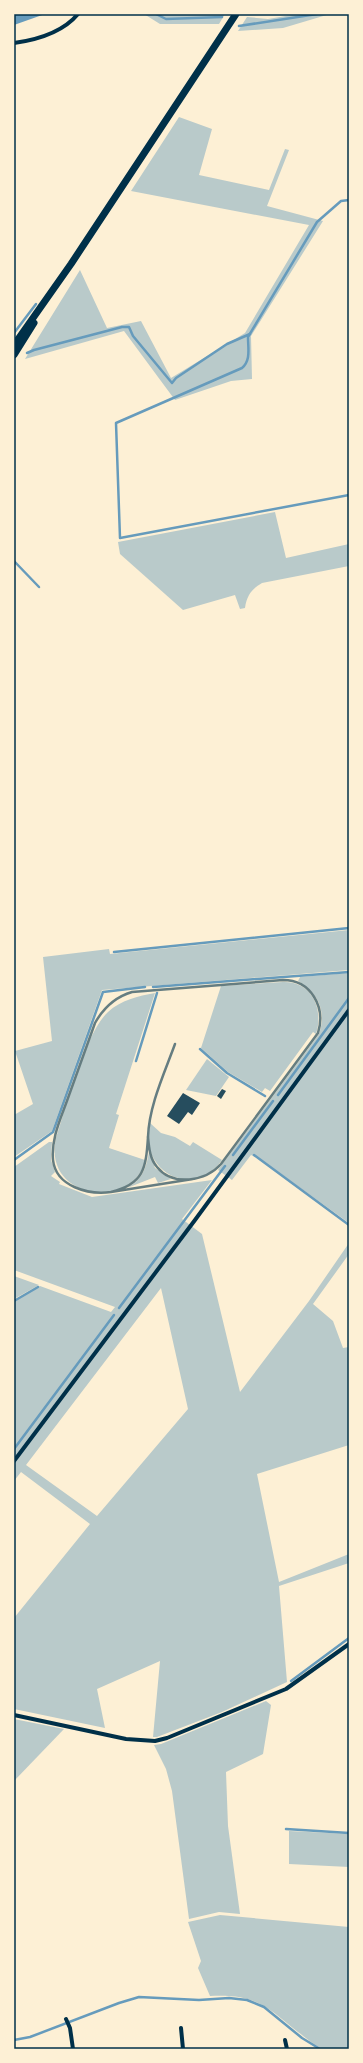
<svg xmlns="http://www.w3.org/2000/svg" width="363" height="2063" font-family="Ubuntu,sans-serif">
<rect width="100%" height="100%" fill="#fdf0d5"/>
<g fill="#b9caca" fill-rule="evenodd">
<polygon points="144,14 225,14 219,24 160,24"/>
<polygon points="298,14 330,14 283,28 238,31 247,17 268,19"/>
<polygon points="179,117 212,129 199,175 269,190 285,149 289,150 267,206 323,221 251,336 252,379 231,381 175,400 124,331 25,359 80,270 107,328 141,321 171,378 245,333 309,225 131,191"/>
<path d="M275,512L286,558L349,544V566L262,583C252,589 247,595 245,608L240,609L235,595L183,610L120,554L118,542Z"/>
<polygon points="349,930 349,970 102,990 52,1131 14,1157 14,1115 33,1104 15,1051 52,1041 43,957 109,949 110,954"/>
<path d="M349,973V1223L256,1156L255,1157L251,1155L232,1180L218,1170L319,1034C327,1011 318,993 298,981L300,977Z"/>
<path d="M283,982C312,981 324,1009 316,1034L313,1032L270,1091L265,1088L262,1092L228,1072L201,1048L221,986Z"/>
<path d="M155,993L116,1114L119,1115L109,1148L145,1160C135,1210 42,1201 56,1138C66,1107 86,1032 108,1012C121,1000 138,996 155,993Z"/>
<polygon points="207,1059 229,1077 216,1096 186,1090"/>
<path d="M150,1123L161,1133L175,1137L190,1146L193,1142L222,1160C194,1200 138,1173 150,1123Z"/>
<path d="M49,1142H52L51,1160L55,1172L51,1176L60,1182L59,1184L92,1197L212,1180L182,1219L202,1234L240,1392L309,1301L349,1243V1254L313,1304L333,1321L343,1348L349,1347V1445L257,1474L279,1582L349,1554V1563L279,1586L287,1682L222,1712L157,1737H153L160,1661L97,1689L105,1728L14,1709V1618L90,1524L21,1472L14,1481V1301L40,1286L111,1312L115,1307L14,1270V1167ZM161,1288L188,1409L97,1516L26,1465Z"/>
<path d="M149,1152L155,1168L171,1179L158,1183L155,1177L127,1188C142,1180 146,1169 149,1152Z"/>
<polygon points="14,1276 39,1285 14,1299"/>
<polygon points="266,1701 271,1705 263,1754 226,1772 228,1826 240,1914 219,1912 189,1919 172,1791 166,1769 154,1745 161,1744"/>
<polygon points="14,1719 64,1729 14,1781"/>
<polygon points="289,1831 349,1834 349,1867 289,1864"/>
<path d="M220,1915L349,1927V2049C341,2049 332,2051 324,2049C316,2047 305,2037 298,2032C265,2005 255,1994 210,1996L198,1968L201,1961L188,1922Z"/>
</g>
<polygon fill="#669bbc" points="14,14 45,14 14,25"/>
<g fill="none" stroke-linecap="round" stroke-linejoin="round">
<g stroke="#669bbc" stroke-width="2.5">
<polyline points="156,14 166,19 222,17"/>
<polyline points="239,26 317,14"/>
<path d="M349,200L341,201L317,222L248,337C248,349 251,360 242,368L116,423L120,538L349,495"/>
<polyline points="14,333 36,304"/>
<polyline points="27,353 34,350 122,327 129,327 133,336 172,383 176,378 227,344 250,334"/>
<polyline points="14,561 39,587"/>
<polyline points="114,952 349,928"/>
<polyline points="153,987 349,972"/>
<polyline points="200,1049 227,1073 265,1096"/>
<polyline points="136,1061 157,993"/>
<polyline points="278,1095 349,998"/>
<polyline points="233,1155 273,1101"/>
<polyline points="254,1155 349,1225"/>
<polyline points="14,1160 53,1132 103,992 145,987"/>
<polyline points="14,1301 38,1287"/>
<polyline points="119,1308 225,1166"/>
<polyline points="14,1449 114,1315"/>
<polyline points="291,1681 349,1638"/>
<polyline points="286,1829 349,1833"/>
<polyline points="14,2040 30,2037 119,2003 139,1997 199,2000 229,1998 247,2000 264,2007 302,2038 320,2049"/>
</g>
</g>
<g fill="#264d5e">
<polygon points="222,1089 226,1091 221,1099 217,1096"/>
<polygon points="183,1093 200,1103 192,1115 188,1112 179,1124 167,1116"/>
</g>
<g fill="none" stroke-linecap="round" stroke-linejoin="round">
<g stroke="#003049" stroke-width="4">
<path d="M14,43C36,40 63,32 78,14"/>
<polyline points="14,1461 195,1220 349,1010"/>
<polyline points="14,1715 126,1739 155,1741 167,1738 286,1689 349,1644"/>
<polyline points="66,2019 70,2028 73,2049"/>
<polyline points="181,2028 183,2049"/>
<polyline points="285,2040 287,2049"/>
</g>
<g stroke="#003049" stroke-width="7">
<polyline points="14,345 71,264 236,14"/>
<polyline points="14,355 34,323"/>
</g>
<g stroke="#657d81" stroke-width="2.5">
<path d="M148,1137C149,1106 164,1074 175,1044"/>
<path d="M111,1192C144,1184 146,1168 148,1137C149,1148 150,1159 157,1167C173,1187 206,1181 221,1164L318,1033C326,1007 311,980 283,980L132,992C115,997 104,1007 95,1023C86,1048 77,1073 68,1098C61,1118 51,1138 53,1160C56,1187 89,1195 111,1192L193,1179"/>
</g>
</g>
<rect width="363" height="2063" fill="none" stroke="#fdf0d5" stroke-width="30"/>
<rect x="15" y="15" width="333" height="2033" fill="none" stroke="#003049" stroke-width="1.5"/>
</svg>
